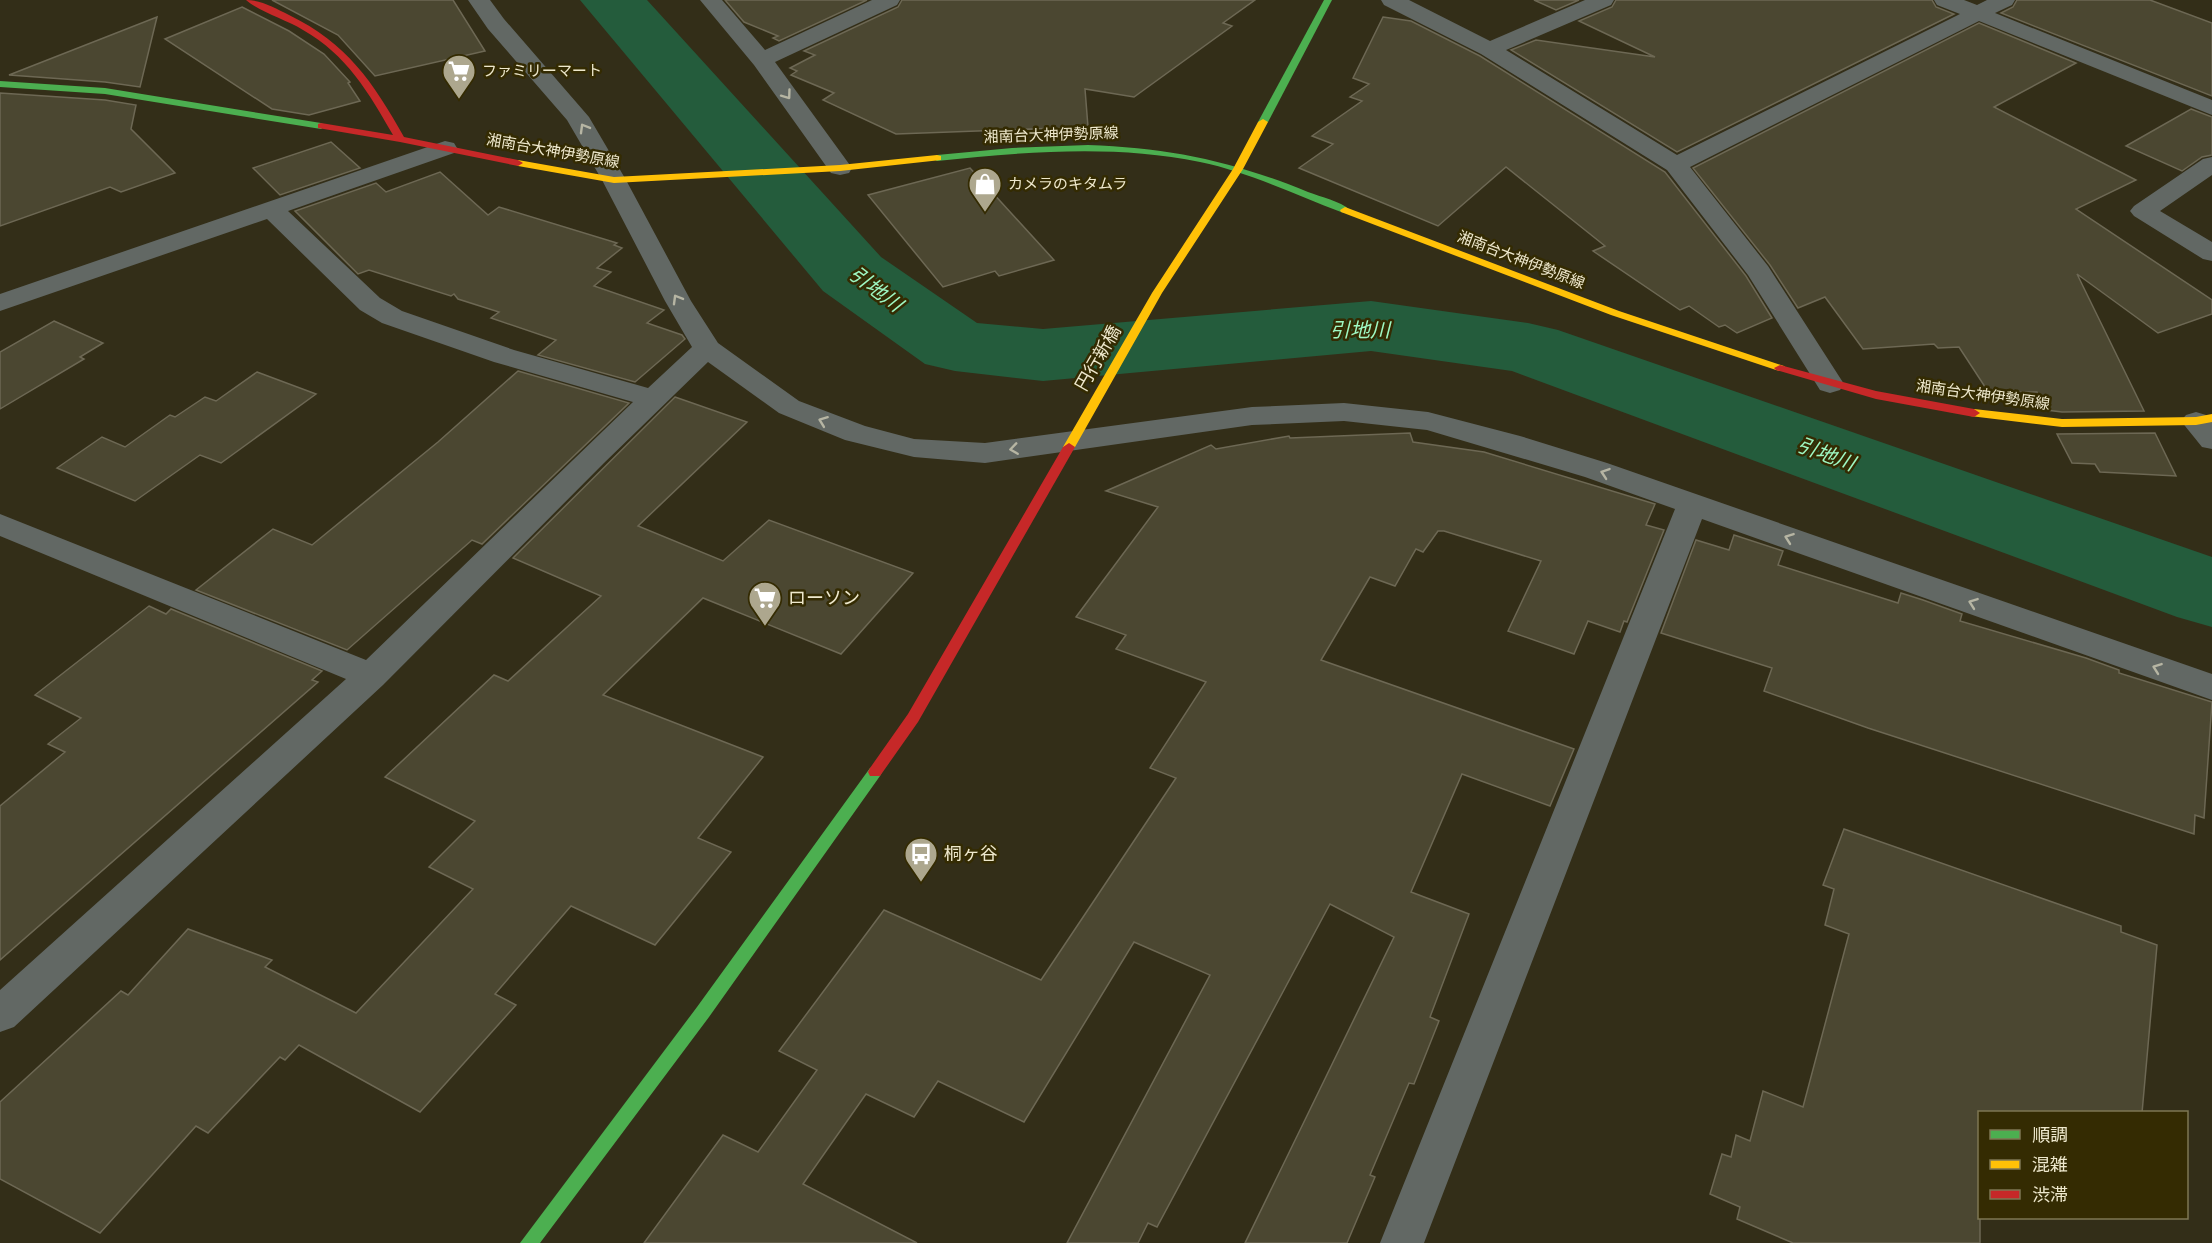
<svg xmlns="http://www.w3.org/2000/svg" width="2212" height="1243" font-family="Figtree,'Noto Sans JP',sans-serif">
<rect width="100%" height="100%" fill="#332e18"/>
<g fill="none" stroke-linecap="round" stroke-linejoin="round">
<polygon fill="#245c3c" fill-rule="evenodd" points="580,0 647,0 881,257 977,323 1043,329 1371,301 1528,323 1558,330 2212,557 2212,627 2177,617 1512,371 1371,351 1043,381 955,371 925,364 823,291"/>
</g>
<g fill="#4b4731" stroke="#6d6854" stroke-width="1.5">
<polygon points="272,0 453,0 485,51 375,76 338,35"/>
<polygon points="725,0 867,0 779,41 773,38 778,36 744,22"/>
<polygon points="902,0 1255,0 1223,23 1232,26 1134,97 1085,89 1088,127 896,134 823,100 834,93 791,75 797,71 790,68 815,55 804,51 898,7"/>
<polygon points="1534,0 1579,0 1556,10"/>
<polygon points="1616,0 1932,0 1936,7 1954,14 1677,152 1511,50 1536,40 1655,57 1579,21 1612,7"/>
<polygon points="2017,0 2150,0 2212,23 2212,96 2001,13 2013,7"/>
<polygon points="242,7 289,31 324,54 350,82 348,83 360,101 309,115 272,109 165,39"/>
<polygon points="157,17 140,87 105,82 9,75"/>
<polygon points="1383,17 1411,21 1480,56 1665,172 1746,276 1772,318 1737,333 1725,325 1719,327 1689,306 1680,310 1593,251 1605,246 1506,167 1438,226 1299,168 1333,144 1312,136 1362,101 1350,97 1369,84 1353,78"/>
<polygon points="1979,23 2076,63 1994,107 2136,180 2076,209 2212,300 2212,314 2158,333 2077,274 2144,411 2062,412 2046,410 2037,392 1989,393 1959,347 1938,348 1934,344 1863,349 1825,297 1798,308 1770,265 1693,168"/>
<polygon points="0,93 105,100 136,105 131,129 175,173 121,192 110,187 0,226"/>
<polygon points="2191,109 2212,117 2212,155 2202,157 2182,171 2126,146"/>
<polygon points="331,142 360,168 280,195 253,168"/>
<polygon points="970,168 1054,260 999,276 995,271 943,287 868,195"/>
<polygon points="440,172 488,215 499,207 617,243 614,245 622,248 597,268 611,272 594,286 664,310 647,323 682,335 685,339 635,382 538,355 556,340 491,318 499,312 458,299 454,294 451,296 369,270 358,274 295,211 376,183 386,192"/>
<polygon points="54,321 103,343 80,357 84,359 0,409 0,352"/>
<polygon points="518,371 629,403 482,544 472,540 347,650 196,590 273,529 312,545 438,442"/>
<polygon points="257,372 316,394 221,463 200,455 135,501 57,468 102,437 125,447 170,415 175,417 205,397 216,401"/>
<polygon points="675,397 747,422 638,526 723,561 769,520 913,573 841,654 703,598 603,695 763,757 698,838 731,852 655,945 571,906 495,994 516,1005 420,1112 299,1045 285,1060 280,1057 208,1133 196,1126 100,1233 0,1179 0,1102 121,991 128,995 188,929 272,960 265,967 356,1013 473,889 429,867 475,821 385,777 494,675 508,681 601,596 513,558"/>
<polygon points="1410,433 1413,442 1484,452 1655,504 1646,525 1664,530 1627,622 1624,621 1620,632 1588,621 1574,654 1508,631 1541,561 1444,531 1438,531 1423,552 1416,549 1395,586 1370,577 1321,660 1574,749 1550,806 1462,774 1411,892 1469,914 1430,1017 1439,1021 1414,1084 1409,1083 1370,1175 1375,1177 1347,1243 1245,1243 1394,937 1330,904 1157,1227 1148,1223 1138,1243 1067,1243 1210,975 1134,942 1024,1122 938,1081 914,1117 866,1094 803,1184 917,1243 644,1243 723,1135 758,1152 817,1070 779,1051 884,910 1041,980 1176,778 1150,768 1206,682 1116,649 1126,635 1076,617 1158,507 1106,491 1211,445 1216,449 1289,436 1290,438"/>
<polygon points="2155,433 2176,476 2100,472 2095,464 2072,463 2057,434"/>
<polygon points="1734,535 1783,551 1778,565 1898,603 1901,593 1923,600 1962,614 1960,621 2086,658 2119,670 2119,673 2212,702 2204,818 2195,815 2194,834 1868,728 1764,691 1772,668 1661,633 1696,540 1729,550"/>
<polygon points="149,606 166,614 171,609 322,671 312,680 318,682 0,960 0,806 65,752 48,744 81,718 35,695"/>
<polygon points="1844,829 2121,926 2121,932 2157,945 2142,1113 1980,1113 1980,1243 1793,1243 1737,1219 1740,1207 1710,1194 1722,1154 1731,1157 1736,1135 1750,1141 1763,1091 1803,1107 1849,934 1825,925 1834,889 1823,885"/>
</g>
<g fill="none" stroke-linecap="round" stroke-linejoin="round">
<g fill="#626864" fill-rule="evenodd">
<polygon points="468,0 490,0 504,19 589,117 626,180 691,301 718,343 799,401 865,426 914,439 985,443 1252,407 1344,403 1428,412 1520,436 1607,463 2212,674 2212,700 1702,519 1424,1243 1380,1243 1675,509 1585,477 1427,430 1344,421 1252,425 985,463 914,457 845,440 779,413 708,362 604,463 383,685 14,1027 0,1032 0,990 346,679 0,536 0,514 366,660 633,402 494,362 382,323 360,310 267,219 0,311 0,294 445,141 454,143 457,148 454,153 288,211 380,298 402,311 514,350 648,388 692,347 665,301 602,180 567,120 488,29"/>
<polygon points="700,0 722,0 765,50 872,0 900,0 897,5 775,62 852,168 849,173 840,175 831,173 754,65"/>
<polygon points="1381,0 1409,0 1490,41 1585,0 1614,0 1611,5 1506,50 1677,155 1960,14 1937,5 1934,0 1964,0 1977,5 1987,0 2015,0 2012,5 1995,13 2212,100 2212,115 1979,21 1690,167 1768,266 1844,384 1840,390 1830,393 1820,390 1748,275 1667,170 1481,54 1384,5"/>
<polygon points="2212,157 2212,175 2160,211 2212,242 2212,261 2203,259 2134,216 2130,211 2134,206 2203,159"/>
<polygon points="2196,412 2206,415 2212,421 2212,449 2202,447 2181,421 2186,415"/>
</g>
<g fill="#4caf50" fill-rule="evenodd">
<polygon points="1324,0 1332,0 1268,122 1260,124 1258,122"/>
<polygon points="0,81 105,88 321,123 326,126 321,129 105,94 0,87"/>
<path d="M1088,145C1170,148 1232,161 1308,192C1321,197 1340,201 1350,210L1345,213L1341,212C1295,195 1249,172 1200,162C1113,144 1024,152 937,161L932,158L937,155L1012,148Z"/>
<polygon points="875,766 880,768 882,772 880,776 709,1017 540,1243 520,1243 697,1007 870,768"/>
</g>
<g fill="#ffc107" fill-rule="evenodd">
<polygon points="1263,119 1268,122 1243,169 1162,293 1075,447 1069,451 1065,450 1063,447 1152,293 1233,169 1258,122"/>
<polygon points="937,155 941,156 941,160 840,171 614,183 518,166 513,163 518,160 614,177 840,165"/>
<polygon points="1345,207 1619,311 1784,366 1786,368 1780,371 1776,370 1611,315 1341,212 1340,210"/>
<polygon points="1974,409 2062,419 2196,417 2212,414 2212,422 2196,425 2062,427 1970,416 1968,413 1970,410"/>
</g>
<g fill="#c62828" fill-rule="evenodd">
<path d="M246,0C261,0 275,8 289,15C347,43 373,82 404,137L518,160L523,163L518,166L400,142L318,128V124L321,123L393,135C369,93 346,54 303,30C285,19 261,13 246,0Z"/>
<polygon points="1780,365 1876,391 1974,409 1980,413 1974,417 1876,399 1776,370 1774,368"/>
<polygon points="1069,443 1075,447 918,722 880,776 870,776 868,772 870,768 908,714 1063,447"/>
</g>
</g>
<defs><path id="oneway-chevron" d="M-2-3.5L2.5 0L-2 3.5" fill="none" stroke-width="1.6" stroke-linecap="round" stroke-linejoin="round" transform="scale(1.5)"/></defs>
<g stroke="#b6b5a3">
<use href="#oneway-chevron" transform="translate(787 95) rotate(54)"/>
<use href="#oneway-chevron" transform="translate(584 128) rotate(-120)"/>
<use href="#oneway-chevron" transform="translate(677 299) rotate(-120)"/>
<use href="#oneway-chevron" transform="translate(823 421) rotate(-159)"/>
<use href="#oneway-chevron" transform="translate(1014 449) rotate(172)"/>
<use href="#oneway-chevron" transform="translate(1605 473) rotate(-161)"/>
<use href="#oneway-chevron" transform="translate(1789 538) rotate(-160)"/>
<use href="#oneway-chevron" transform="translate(1973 603) rotate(-160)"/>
<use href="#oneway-chevron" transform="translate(2157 668) rotate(-160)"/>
</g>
<defs>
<g id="supermarket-pin" transform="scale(1.725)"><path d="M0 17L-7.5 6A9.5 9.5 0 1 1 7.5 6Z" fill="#ada78e" stroke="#342b02"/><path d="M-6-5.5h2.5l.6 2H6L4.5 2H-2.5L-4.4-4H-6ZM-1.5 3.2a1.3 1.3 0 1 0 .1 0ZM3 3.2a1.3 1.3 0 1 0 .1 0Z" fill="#fff"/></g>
<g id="shop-pin" transform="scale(1.725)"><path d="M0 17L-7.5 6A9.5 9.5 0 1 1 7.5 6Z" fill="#ada78e" stroke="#342b02"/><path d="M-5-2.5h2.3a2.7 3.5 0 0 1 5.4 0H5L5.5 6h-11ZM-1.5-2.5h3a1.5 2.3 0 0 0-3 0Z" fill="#fff"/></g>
<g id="bus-pin" transform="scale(1.725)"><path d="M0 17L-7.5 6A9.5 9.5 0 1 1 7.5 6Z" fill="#ada78e" stroke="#342b02"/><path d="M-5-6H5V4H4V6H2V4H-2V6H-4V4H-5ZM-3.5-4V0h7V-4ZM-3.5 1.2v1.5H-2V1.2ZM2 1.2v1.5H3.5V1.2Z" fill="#fff"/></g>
</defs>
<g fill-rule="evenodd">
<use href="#supermarket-pin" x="459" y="71"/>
<use href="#shop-pin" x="985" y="184"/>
<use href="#supermarket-pin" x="765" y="598"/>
<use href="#bus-pin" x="921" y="854"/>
</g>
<g text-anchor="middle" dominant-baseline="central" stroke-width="5" stroke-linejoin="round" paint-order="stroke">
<g font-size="15" fill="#eee8cd" stroke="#342b02" text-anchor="start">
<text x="482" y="71">ファミリーマート</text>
<text x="1008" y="184">カメラのキタムラ</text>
</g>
<g font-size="15" fill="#eee8cd" stroke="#342b02">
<text transform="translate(1051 135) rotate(-2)">湘南台大神伊勢原線</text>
<text transform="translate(553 151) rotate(10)">湘南台大神伊勢原線</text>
<text transform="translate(1521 260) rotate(21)">湘南台大神伊勢原線</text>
<text transform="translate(1983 395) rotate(8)">湘南台大神伊勢原線</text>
</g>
<g font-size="18" fill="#eee8cd" stroke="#342b02">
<text transform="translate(1098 358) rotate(-60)">円行新橋</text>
</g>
<g font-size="18" fill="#eee8cd" stroke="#342b02" text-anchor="start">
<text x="788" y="598">ローソン</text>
<text x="944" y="854">桐ヶ谷</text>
</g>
<g font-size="20" font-style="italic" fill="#9ef8c3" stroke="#342b02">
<text transform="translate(876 289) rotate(37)">引地川</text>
<text x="1360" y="330">引地川</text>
<text transform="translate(1826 454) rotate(20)">引地川</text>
</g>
</g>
<rect x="1978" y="1111" width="210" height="108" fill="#342b02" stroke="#7e7753" stroke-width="1.5"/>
<rect x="1990" y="1130" width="30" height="9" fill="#4caf50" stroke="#7e7753" stroke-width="1.5"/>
<text x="2032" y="1141" font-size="18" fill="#eee8cd">順調</text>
<rect x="1990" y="1160" width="30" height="9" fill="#ffc107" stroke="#7e7753" stroke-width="1.5"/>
<text x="2032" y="1171" font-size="18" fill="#eee8cd">混雑</text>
<rect x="1990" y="1190" width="30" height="9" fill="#c62828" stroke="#7e7753" stroke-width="1.5"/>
<text x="2032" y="1201" font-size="18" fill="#eee8cd">渋滞</text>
</svg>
